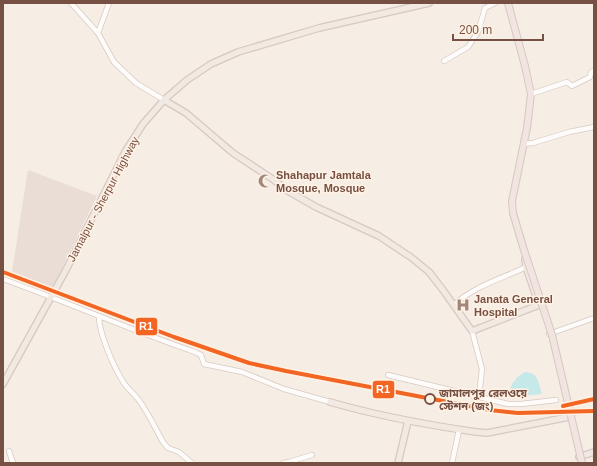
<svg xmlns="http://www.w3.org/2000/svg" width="597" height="466" font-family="Arial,'Noto Sans Bengali',sans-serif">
<rect width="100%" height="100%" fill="#f6ede4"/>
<polygon fill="#e9ddd5" points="28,170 97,196 52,289 12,272"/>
<path fill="#c5e8e8" d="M525,372C539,373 538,382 542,394L518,396L510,392C510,384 517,376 525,372Z"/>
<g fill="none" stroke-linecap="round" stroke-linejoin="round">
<g stroke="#d7cac3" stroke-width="6">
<g id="minor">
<polyline points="71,3 98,33 114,62 136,83 164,100"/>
<polyline points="98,33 109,3"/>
<polyline points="444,61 468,47 478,32 485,8 495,3"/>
<polyline points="531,94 567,82 572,86 590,77 591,72 594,71"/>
<polyline points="523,144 533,143 569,132 594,127"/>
<path d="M3,279C67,302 130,330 195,352L201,355L204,364L242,372L284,389L330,402"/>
<path d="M454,305C474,286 501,279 526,267"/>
<path d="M99,317C99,333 113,365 122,380C126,388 133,392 138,399C148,412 155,428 163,442L168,448L179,452L192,463"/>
<polyline points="472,331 482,369 479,397"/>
<polyline points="549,334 594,318"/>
<polyline points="388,375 508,404 521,404 556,400"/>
<polyline points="9,451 13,463"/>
<polyline points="283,463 289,462 312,455"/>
<polyline points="452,463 459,430"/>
</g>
</g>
<g stroke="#d6c8c2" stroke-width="8">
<g id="major">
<polyline points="164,100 186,113 233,153 274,180 288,191 316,207 379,236 412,258 429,272 443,290 472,331 539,305"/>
<polyline points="525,259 526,267 538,302"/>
<polyline points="3,384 66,270 125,152 143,124 164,100 187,80 211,64 238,52 319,28 429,3"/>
<path d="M330,402C378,416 428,425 476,432L487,433L569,417"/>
<polyline points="579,457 594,452"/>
<polyline points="398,463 408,421"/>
</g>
</g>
<g stroke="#d6c8c2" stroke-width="8">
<polyline id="highway" points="508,3 525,66 531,94 527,128 512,201 513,213 524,250"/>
</g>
<use href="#minor" stroke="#fefcfb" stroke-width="4.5"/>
<use href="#major" stroke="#f2eae2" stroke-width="5.5"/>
<use href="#highway" stroke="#f1e4e1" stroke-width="6"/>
<g stroke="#d6c8c2" stroke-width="8" stroke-linecap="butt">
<polyline id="highway-bridge" points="524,250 552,335 582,463"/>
</g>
<use href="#highway-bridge" stroke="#f1e4e1" stroke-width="6"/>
<g stroke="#fff2e5" stroke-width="7">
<g id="rail-1">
<polyline points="3,272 174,337 249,363 286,371 490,410 518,413 594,411"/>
<polyline points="563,406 594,399"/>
</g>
</g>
<use href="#rail-1" stroke="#f26522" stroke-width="4"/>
</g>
<defs>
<g id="mosque-bare" transform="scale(1.08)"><path d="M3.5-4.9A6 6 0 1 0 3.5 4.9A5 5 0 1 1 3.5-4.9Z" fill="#a3877b" stroke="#fff2e5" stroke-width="2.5" paint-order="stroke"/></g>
<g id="hospital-bare" transform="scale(1.08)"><path d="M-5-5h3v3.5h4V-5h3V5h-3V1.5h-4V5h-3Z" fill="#a3877b" stroke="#fff2e5" stroke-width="2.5" paint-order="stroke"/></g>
</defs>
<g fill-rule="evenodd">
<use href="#mosque-bare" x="265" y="181"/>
<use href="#hospital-bare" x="463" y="305"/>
</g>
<circle fill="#fff2e5" stroke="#765043" stroke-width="2" cx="430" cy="399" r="5"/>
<g text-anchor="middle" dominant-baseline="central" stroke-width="3" stroke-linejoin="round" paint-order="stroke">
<g font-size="11" font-weight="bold" fill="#765043" stroke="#fff2e5" text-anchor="start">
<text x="276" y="175">Shahapur Jamtala<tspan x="276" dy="13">Mosque, Mosque</tspan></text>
<text x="474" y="299">Janata General<tspan x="474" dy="13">Hospital</tspan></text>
</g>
<g font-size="11" fill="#765043" stroke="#fff2e5">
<text transform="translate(103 199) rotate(-62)">Jamalpur - Sherpur Highway</text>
</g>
<g font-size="11" font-weight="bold" fill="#765043" stroke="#fff2e5" text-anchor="start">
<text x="439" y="393">জামালপুর রেলওয়ে<tspan x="439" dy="13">স্টেশন (জং)</tspan></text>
</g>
</g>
<g stroke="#fff2e5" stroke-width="1.5">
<rect x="135" y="317" width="23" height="19" rx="4" fill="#f26522"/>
<rect x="372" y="380" width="23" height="19" rx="4" fill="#f26522"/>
</g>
<g font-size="11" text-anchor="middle" font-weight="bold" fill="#fff">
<text x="146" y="330">R1</text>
<text x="383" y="393">R1</text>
</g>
<rect width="597" height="466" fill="none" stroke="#765043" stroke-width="8"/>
<path d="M453 34v6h90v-6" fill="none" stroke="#765043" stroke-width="2"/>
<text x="459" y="34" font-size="12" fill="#765043" stroke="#fff2e5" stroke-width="3" paint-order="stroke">200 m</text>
</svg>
